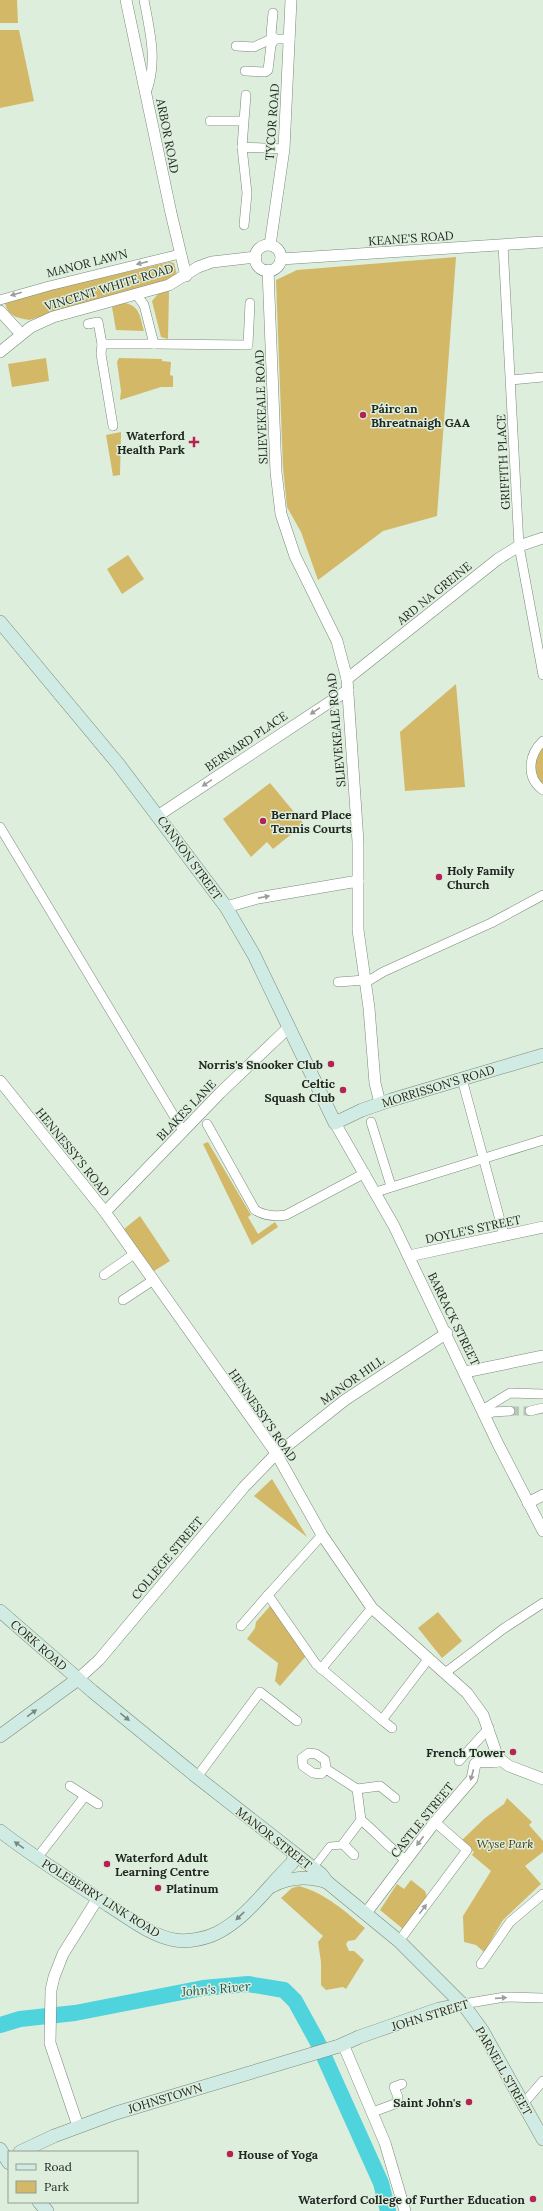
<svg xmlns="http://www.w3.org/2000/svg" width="543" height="2211" font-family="Lora,serif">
<rect width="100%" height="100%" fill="#ded"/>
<g fill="#d3b867">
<polygon points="0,0 17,0 18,23 0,23"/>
<polygon points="0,30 19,30 34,101 0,108"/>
<polygon points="456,257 437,516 383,531 318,580 301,532 287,507 283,468 276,280 297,270"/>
<path d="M170,262L174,263L177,275L171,279L142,288L29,320C17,318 8,316 5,303L10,299Z"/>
<polygon points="169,291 168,339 161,337 152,301 158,294"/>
<path d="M125,303C140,306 140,317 144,331L116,330L112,307Z"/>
<polygon points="46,358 49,381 12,387 8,364"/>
<polygon points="119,358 162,359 162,361 171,362 170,375 173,376 173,387 161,387 120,400 121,391 117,362"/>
<polygon points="121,432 120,475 113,476 106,435"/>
<polygon points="128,555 144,579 122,594 107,569"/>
<polygon points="456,684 465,787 405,791 400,732"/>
<path d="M543,745V785C532,770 534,760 543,745Z"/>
<polygon points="270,783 304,824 273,849 267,842 251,857 223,819"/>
<polygon points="208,1142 251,1215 248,1217 258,1234 275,1222 278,1227 252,1245 203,1144"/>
<polygon points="140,1216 170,1261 154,1271 124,1229"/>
<polygon points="272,1479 307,1537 254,1496"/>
<polygon points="271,1605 306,1656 280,1686 275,1681 278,1663 247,1639 255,1628 256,1622"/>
<polygon points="438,1612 462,1641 442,1658 418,1628"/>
<polygon points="507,1798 532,1822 529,1825 543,1841 543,1852 525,1866 541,1884 503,1920 484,1952 476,1945 464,1942 463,1916 491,1871 472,1855 474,1852 461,1841 485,1818 504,1804"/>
<polygon points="411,1880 425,1891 427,1897 403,1929 380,1910 397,1884 404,1889"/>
<path d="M299,1886C325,1893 346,1912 365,1928L355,1940L348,1941L346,1944L349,1951H354L364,1960L346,1989L343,1987L326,1990L321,1985V1962L318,1942L323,1936L281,1898L292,1888Z"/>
</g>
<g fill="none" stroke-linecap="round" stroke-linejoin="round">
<polyline stroke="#4fd3dc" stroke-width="16" points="0,2025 20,2019 75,2013 203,1988 248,1984 284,1990 295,2001 317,2041 381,2183 388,2211"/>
<polyline stroke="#b7c6b7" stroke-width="9" stroke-dasharray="9 4.5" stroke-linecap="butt" points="510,1411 530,1411"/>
<g stroke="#7a8a7b" stroke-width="8">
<polyline id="pedestrian" points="313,1868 330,1846 343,1845"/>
</g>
<g stroke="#7a8a7b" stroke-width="10">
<g id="minor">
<path d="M144,0C150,32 158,62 146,93"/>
<polyline points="236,46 254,47 271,39 290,39"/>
<polyline points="245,71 265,72 268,70 271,45 275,39 271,34 273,13"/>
<polyline points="210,121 243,121"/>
<polyline points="242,147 246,95"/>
<polyline points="244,225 247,193 242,147 284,149"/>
<polyline points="503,245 519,546 543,675"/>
<polyline points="0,300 49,286 180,254"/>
<polyline points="88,324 98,322 102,344"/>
<polyline points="154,344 248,345 250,303"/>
<polyline points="511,380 543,377"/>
<polyline points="113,426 101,354 102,344 154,344 144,305 136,294"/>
<path d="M543,741C529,754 525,777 543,790"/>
<polyline points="0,827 183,1131"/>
<polyline points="338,982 365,980"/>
<polyline points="365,983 383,972 491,923 543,895"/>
<polyline points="462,1079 504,1235"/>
<polyline points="371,1122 391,1186"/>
<path d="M207,1124L255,1210C265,1216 274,1217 286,1215L365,1173"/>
<polyline points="376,1192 543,1140"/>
<polyline points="104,1275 134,1254"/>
<polyline points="123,1300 152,1281"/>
<polyline points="482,1410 510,1393 543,1394"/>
<polyline points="530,1411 543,1408"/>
<polyline points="485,1415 493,1412 510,1411"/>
<polyline points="322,1535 268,1595 316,1664 382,1720 429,1658"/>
<polyline points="241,1626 268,1595"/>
<polyline points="321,1669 372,1608"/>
<polyline points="445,1673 503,1629 543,1603"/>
<polyline points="382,1720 392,1728"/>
<polyline points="459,1761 489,1728"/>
<polyline points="326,1769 325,1760 316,1754 309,1753 302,1758 303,1766 313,1773 321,1774 326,1769 357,1789 380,1786 395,1798"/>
<polyline points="197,1777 260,1692 297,1721"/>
<polyline points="70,1786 98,1804"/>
<path d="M361,1820C377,1833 389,1848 406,1860"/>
<polyline points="354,1855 343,1844 361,1820 357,1789"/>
<polyline points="37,1858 85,1796"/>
<polyline points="399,1941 467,1850 435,1822"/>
<polyline points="481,1964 510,1922 543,1894"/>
<polyline points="463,2004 505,1997 543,1998"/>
<polyline points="523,2104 543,2081"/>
<polyline points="373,2112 397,2103 398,2097 394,2087 402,2084"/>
</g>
</g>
<g stroke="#7a8a7b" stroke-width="12">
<g id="tertiary">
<polyline points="126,0 171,213 186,276"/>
<polyline points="270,245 284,149 291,0"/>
<circle cx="268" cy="258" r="13"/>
<polyline points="281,259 543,242"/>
<polyline points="268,270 276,472 281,514 295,556 337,641 347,679 358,842 358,930 369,1008 375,1083 380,1103"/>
<polyline points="0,311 21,334"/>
<polyline points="0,352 31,327 53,317 169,285 198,267 212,262 256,257"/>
<polyline points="347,679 498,559 519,546 543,538"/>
<polyline points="159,815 348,690"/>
<polyline points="226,907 258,898 358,881"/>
<polyline points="0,1081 105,1212 276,1453 322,1535 372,1608 467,1693 483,1715 496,1752 501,1760 509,1766 543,1779"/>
<polyline points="335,1123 394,1226 498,1444 543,1531"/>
<polyline points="105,1212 220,1093 288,1028"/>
<polyline points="409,1256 543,1227"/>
<polyline points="465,1372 543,1356"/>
<polyline points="528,1503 543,1495"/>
<polyline points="78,1679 99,1660 244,1487 273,1457 345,1400 447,1333"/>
<path d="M366,1913L435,1822L472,1779L475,1764C482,1758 493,1765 501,1760"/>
<polyline points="343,2044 385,2143 405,2211"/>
<polyline points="78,2126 50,2043 51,1990 54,1977 63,1954 98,1898"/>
</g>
</g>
<g stroke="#7a8a7b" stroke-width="14">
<g id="secondary">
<polyline points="0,622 119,765 226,907 254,955 335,1123 362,1110 391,1100 543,1055"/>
<polyline points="0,1611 92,1691 197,1777 321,1874 327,1882 399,1941 466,2008 482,2030 543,2139"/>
<polyline points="0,1736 78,1679"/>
<path d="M0,1831C35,1858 72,1881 108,1905C129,1918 151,1936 175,1940C188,1942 205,1939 217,1933C247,1918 268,1886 292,1863L295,1855"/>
<path d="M272,1886C289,1877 309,1876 327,1882"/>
<polyline points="0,2149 9,2163"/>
<polyline points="20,2152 54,2136 116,2113 339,2046 359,2037 439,2009 463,2004"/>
<polyline points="39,2202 47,2211"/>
</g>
</g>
<use href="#pedestrian" stroke="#fff" stroke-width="7"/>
<use href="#minor" stroke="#fff" stroke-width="9"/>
<use href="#tertiary" stroke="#fff" stroke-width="11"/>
<use href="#secondary" stroke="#d0ebe3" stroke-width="13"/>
</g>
<defs><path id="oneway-solid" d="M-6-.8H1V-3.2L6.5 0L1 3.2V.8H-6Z"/></defs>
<g fill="#9b9e9b">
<use href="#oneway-solid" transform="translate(142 263) rotate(167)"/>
<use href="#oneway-solid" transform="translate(16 294) rotate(164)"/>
<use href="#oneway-solid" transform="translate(315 711) rotate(146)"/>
<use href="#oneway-solid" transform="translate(207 783) rotate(146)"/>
<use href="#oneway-solid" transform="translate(264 897) rotate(-11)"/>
<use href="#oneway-solid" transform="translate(472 1775) rotate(105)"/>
<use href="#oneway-solid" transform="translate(420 1841) rotate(127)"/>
<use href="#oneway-solid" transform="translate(423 1909) rotate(-53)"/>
<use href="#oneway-solid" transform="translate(501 1998) rotate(-4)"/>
</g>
<g fill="#788982">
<use href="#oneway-solid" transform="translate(32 1713) rotate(-36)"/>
<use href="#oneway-solid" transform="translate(125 1717) rotate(39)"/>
<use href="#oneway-solid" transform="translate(19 1845) rotate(-145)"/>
<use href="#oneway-solid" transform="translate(240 1916) rotate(136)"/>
</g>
<g fill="#b42452" stroke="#ded" stroke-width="1.5">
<circle cx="363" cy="415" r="4"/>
<path d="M192 436h4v4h4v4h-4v4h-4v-4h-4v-4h4z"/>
<circle cx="263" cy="821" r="4"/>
<circle cx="439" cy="877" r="4"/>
<circle cx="331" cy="1064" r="4"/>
<circle cx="343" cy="1090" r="4"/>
<circle cx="513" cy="1752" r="4"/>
<circle cx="107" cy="1864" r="4"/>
<circle cx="158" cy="1888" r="4"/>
<circle cx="469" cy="2102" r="4"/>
<circle cx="230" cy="2154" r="4"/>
<circle cx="533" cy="2199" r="4"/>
</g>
<g text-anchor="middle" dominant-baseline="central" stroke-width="3" stroke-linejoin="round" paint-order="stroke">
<g font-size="12" fill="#212721" stroke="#ded">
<text transform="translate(272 122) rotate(-86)">TYCOR ROAD</text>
<text transform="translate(168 136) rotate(79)">ARBOR ROAD</text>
<text transform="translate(411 238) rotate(-4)">KEANE'S ROAD</text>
<text transform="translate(87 263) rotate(-14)">MANOR LAWN</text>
<text transform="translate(109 287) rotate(-17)">VINCENT WHITE ROAD</text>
<text transform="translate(261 407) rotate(-92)">SLIEVEKEALE ROAD</text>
<text transform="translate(503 462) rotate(-93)">GRIFFITH PLACE</text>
<text transform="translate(434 593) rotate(-39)">ARD NA GREINE</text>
<text transform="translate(336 730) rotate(-95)">SLIEVEKEALE ROAD</text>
<text transform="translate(246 741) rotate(-34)">BERNARD PLACE</text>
<text transform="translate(190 858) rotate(54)">CANNON STREET</text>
<text transform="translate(438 1086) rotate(-17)">MORRISSON'S ROAD</text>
<text transform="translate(186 1110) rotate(-46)">BLAKES LANE</text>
<text transform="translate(73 1152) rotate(51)">HENNESSY'S ROAD</text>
<text transform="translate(473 1229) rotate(-12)">DOYLE'S STREET</text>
<text transform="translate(454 1319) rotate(64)">BARRACK STREET</text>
<text transform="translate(352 1380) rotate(-35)">MANOR HILL</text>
<text transform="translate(263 1415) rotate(55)">HENNESSY'S ROAD</text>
<text transform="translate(167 1558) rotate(-50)">COLLEGE STREET</text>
<text transform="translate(39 1645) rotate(41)">CORK ROAD</text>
<text transform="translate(422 1820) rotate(-51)">CASTLE STREET</text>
<text transform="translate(274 1838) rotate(38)">MANOR STREET</text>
<text transform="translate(101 1898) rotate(32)">POLEBERRY LINK ROAD</text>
<text transform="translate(430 2015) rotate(-17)">JOHN STREET</text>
<text transform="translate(504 2071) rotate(60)">PARNELL STREET</text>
<text transform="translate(165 2098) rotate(-17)">JOHNSTOWN</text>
</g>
<g font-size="12" font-weight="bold" fill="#212721" stroke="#ded" text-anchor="start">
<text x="371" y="408">Páirc an<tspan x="371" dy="14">Bhreatnaigh GAA</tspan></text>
<text x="185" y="435" text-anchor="end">Waterford<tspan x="185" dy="14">Health Park</tspan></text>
<text x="271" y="814">Bernard Place<tspan x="271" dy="14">Tennis Courts</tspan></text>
<text x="447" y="870">Holy Family<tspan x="447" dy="14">Church</tspan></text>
<text x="323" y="1064" text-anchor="end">Norris's Snooker Club</text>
<text x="335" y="1083" text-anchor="end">Celtic<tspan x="335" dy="14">Squash Club</tspan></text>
<text x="505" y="1752" text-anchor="end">French Tower</text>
<text x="115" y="1857">Waterford Adult<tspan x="115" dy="14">Learning Centre</tspan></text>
<text x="166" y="1888">Platinum</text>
<text x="461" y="2102" text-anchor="end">Saint John's</text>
<text x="238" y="2154">House of Yoga</text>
<text x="525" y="2199" text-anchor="end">Waterford College of Further Education</text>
</g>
<g font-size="12" font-style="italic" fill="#473b15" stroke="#ded">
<text x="505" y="1843">Wyse Park</text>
</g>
<g font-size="13" font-style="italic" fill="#1f565a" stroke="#ded">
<text transform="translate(216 1989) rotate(-5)">John's River</text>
</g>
</g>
<rect x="8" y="2151" width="130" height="52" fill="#ddeedd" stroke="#929e92"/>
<rect x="16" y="2164" width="20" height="6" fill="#d0ebe3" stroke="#929e92"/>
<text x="44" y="2171" font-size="12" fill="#212721">Road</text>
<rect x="16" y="2181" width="20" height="12" fill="#d3b867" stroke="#929e92"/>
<text x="44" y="2191" font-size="12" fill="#212721">Park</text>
</svg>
